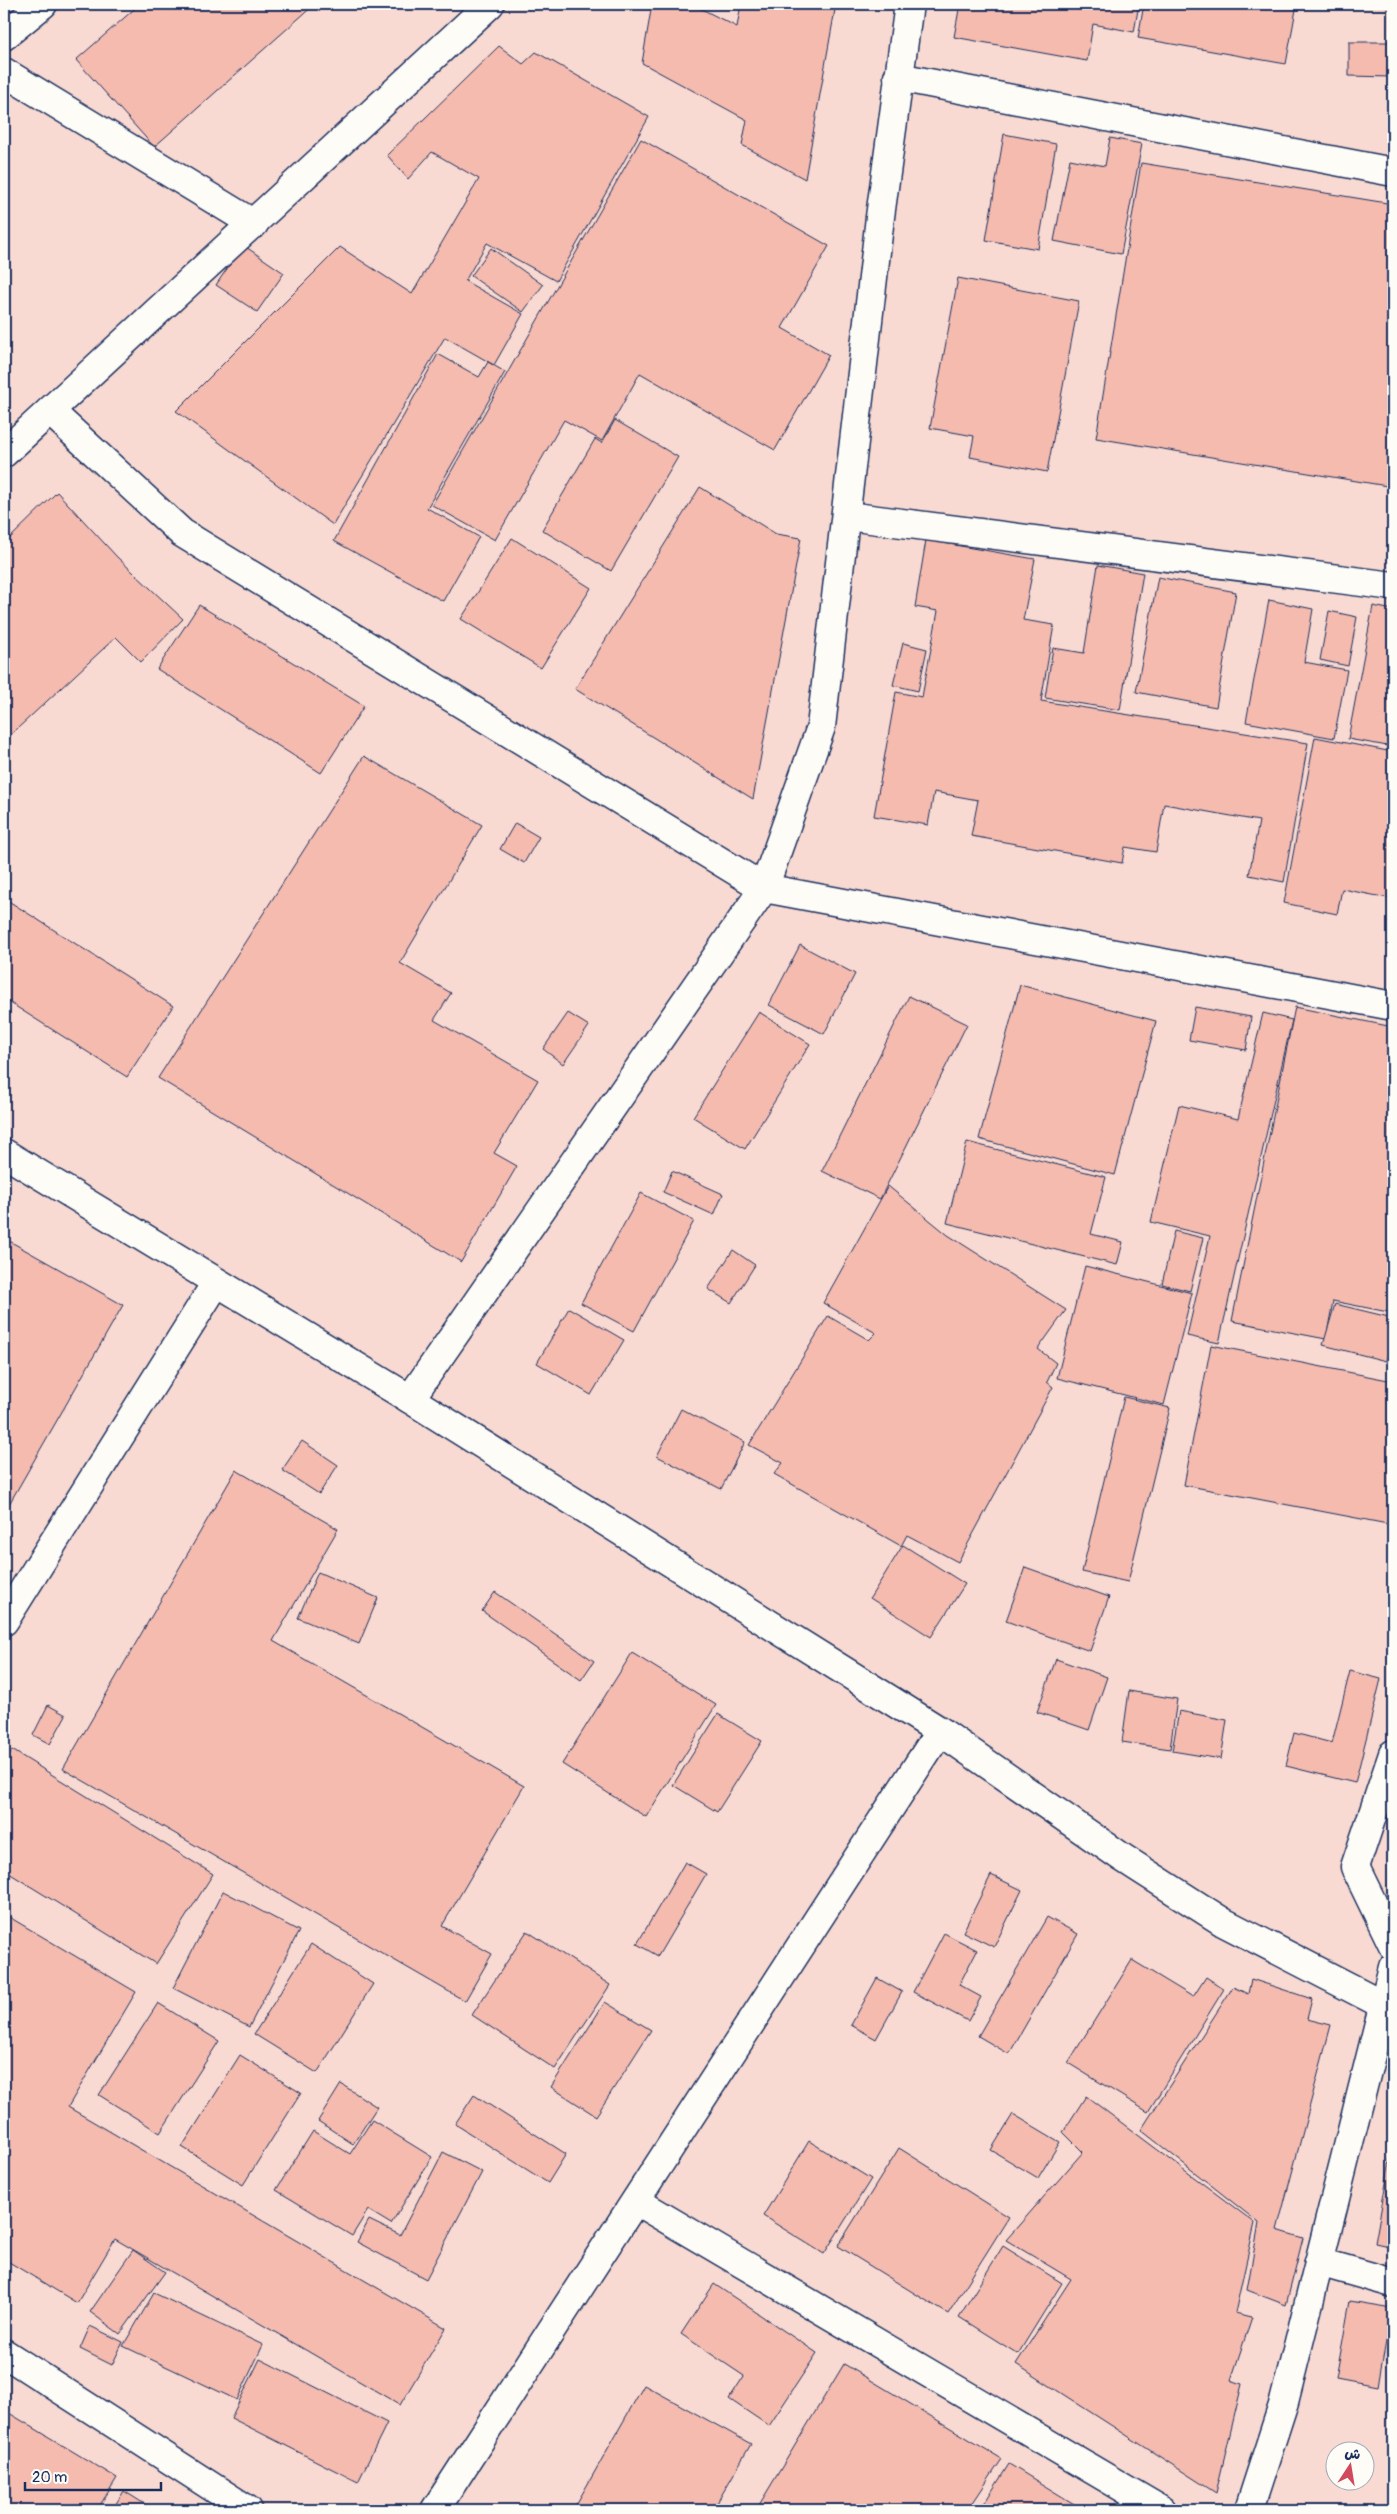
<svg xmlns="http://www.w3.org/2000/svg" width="1397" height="2514" font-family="Pangolin,'Playpen Sans Arabic',sans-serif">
<rect width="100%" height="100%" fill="#fbe8e1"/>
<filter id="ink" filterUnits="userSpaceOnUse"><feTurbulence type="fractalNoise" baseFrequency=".02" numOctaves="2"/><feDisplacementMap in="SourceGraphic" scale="10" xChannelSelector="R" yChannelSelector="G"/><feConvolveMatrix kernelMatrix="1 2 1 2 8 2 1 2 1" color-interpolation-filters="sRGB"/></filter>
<g filter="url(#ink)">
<path fill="#f9dad2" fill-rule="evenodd" d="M4,4H1393V2510H4ZM1334,2452H1364V2482H1334Z"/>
<g fill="#f5bbaf" stroke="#1b2f5e">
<polygon points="140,4 315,4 154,147 76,60"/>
<polygon points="652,4 692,4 737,27 741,4 836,4 805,179 742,145 747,120 642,63"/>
<polygon points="960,4 1139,4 1134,32 1093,24 1087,61 954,37"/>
<polygon points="1144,4 1297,4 1286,64 1138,38"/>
<polygon points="1349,42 1392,42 1391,77 1349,76"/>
<polygon points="499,46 523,64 536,52 649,117 556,281 487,243 465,281 523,314 494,365 445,337 333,525 176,411 340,247 412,294 479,179 432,152 408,179 387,155"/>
<polygon points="1004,134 1056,144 1038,249 986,240"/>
<polygon points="1110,138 1142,144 1121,254 1054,241 1070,159 1105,166"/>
<polygon points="641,139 829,246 782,328 829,355 775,450 640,373 602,441 564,420 495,540 432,505"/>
<polygon points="1141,163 1393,204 1393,487 1096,438"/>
<polygon points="243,245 284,273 257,312 216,285"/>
<polygon points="491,248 543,285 523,312 471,276"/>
<polygon points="958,278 1079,301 1047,472 970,457 974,436 930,428"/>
<polygon points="438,354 479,377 488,362 505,372 427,508 479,537 443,601 334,541"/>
<polygon points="615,420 678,457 611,571 542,530 595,439 602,443"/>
<polygon points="700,487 776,534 801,538 753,799 575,689"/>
<polygon points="57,492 117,557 183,619 141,662 116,637 4,741 4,544"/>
<polygon points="512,538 591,588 541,668 461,619"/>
<polygon points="926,540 1035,559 1023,620 1054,625 1041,701 1308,743 1284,882 1249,875 1259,821 1164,804 1156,852 1125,847 1122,863 971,836 978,800 934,792 928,825 874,816 896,692 922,697 938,611 915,607"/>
<polygon points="1098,565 1143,573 1120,710 1045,698 1053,648 1084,653"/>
<polygon points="1158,577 1236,592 1216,707 1136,692"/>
<polygon points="1269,600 1313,609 1304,662 1347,670 1334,738 1246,722"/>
<polygon points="199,605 364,706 321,773 157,669"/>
<polygon points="1373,606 1393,610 1393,747 1348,739"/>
<polygon points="1329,611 1357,617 1348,666 1320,660"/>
<polygon points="903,643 927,649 918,691 893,685"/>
<polygon points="1315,737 1393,752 1393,899 1342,889 1337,914 1284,903"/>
<polygon points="364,756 482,825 400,963 451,993 434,1020 538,1080 494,1153 517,1166 461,1262 158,1078"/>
<polygon points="515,823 539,837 524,863 500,849"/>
<polygon points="7,900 173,1006 127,1077 4,999 4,905"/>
<polygon points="800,945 855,974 824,1034 769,1005"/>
<polygon points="1020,985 1156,1021 1115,1175 979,1139"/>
<polygon points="909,996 967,1024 880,1199 822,1171"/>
<polygon points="1195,1007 1251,1017 1246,1050 1189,1040"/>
<polygon points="1295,1007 1393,1027 1393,1313 1333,1301 1326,1339 1232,1321"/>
<polygon points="759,1012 810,1044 745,1149 693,1117"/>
<polygon points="568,1013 589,1026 563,1064 543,1049"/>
<polygon points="1263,1013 1292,1020 1219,1343 1187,1336 1210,1236 1151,1222 1179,1105 1238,1119"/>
<polygon points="967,1142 1106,1177 1091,1234 1123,1242 1117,1265 947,1223"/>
<polygon points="672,1171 723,1194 714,1215 663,1192"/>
<polygon points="888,1186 948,1235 1066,1310 1038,1349 1056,1363 1047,1382 1053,1387 958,1562 907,1535 901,1546 774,1474 783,1463 749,1445 828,1316 869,1340 876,1333 823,1303"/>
<polygon points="641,1193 694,1221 634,1331 581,1303"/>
<polygon points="1174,1231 1203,1238 1190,1291 1162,1284"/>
<polygon points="4,1238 123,1305 4,1513"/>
<polygon points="733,1250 755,1265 731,1303 708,1289"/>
<polygon points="1085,1266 1192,1293 1164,1405 1057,1378"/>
<polygon points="1335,1304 1393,1318 1393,1332 1386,1361 1323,1345"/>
<polygon points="569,1308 624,1340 591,1395 537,1363"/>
<polygon points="1211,1345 1393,1381 1393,1525 1184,1485"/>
<polygon points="1124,1397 1170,1408 1128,1582 1082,1572"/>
<polygon points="681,1409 745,1442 721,1489 657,1456"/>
<polygon points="302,1441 338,1465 319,1494 282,1470"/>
<polygon points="236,1470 338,1529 273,1641 524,1786 442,1926 492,1954 465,2001 63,1769"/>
<polygon points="903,1545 965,1584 931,1637 870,1598"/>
<polygon points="1025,1567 1109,1597 1090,1651 1006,1621"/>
<polygon points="318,1572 378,1598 359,1644 298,1618"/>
<polygon points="495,1592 594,1661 581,1680 482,1611"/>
<polygon points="632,1653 716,1705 646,1817 562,1764"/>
<polygon points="1056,1659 1107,1677 1089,1730 1037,1712"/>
<polygon points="1350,1671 1381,1679 1355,1783 1286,1766 1294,1733 1332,1743"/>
<polygon points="1129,1691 1177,1699 1170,1749 1122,1742"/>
<polygon points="48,1705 66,1715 50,1744 33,1735"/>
<polygon points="1179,1711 1227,1720 1221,1759 1172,1751"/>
<polygon points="718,1714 762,1741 717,1812 673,1785"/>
<polygon points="12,1750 213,1874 156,1964 4,1870 4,1763"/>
<polygon points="685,1862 706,1874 658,1956 637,1944"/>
<polygon points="991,1875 1022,1890 994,1947 963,1932"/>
<polygon points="223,1891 299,1931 249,2027 173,1988"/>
<polygon points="4,1914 136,1992 68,2107 446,2328 400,2405 115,2239 77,2303 4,2259"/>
<polygon points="1047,1917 1078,1934 1009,2054 978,2036"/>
<polygon points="527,1931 610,1985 555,2069 472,2015"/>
<polygon points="944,1933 977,1950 959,1985 981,1997 968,2021 913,1992"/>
<polygon points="311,1944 373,1984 317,2073 254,2034"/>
<polygon points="1132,1960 1193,1997 1206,1977 1224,1989 1148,2112 1068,2063"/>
<polygon points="877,1978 902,1992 876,2039 851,2025"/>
<polygon points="1251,1979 1312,1999 1307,2019 1331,2025 1277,2230 1303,2238 1286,2305 1247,2290 1259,2223 1141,2130 1233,1987 1248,1994"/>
<polygon points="605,2002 651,2030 596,2116 551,2087"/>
<polygon points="158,2003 219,2041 160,2133 99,2095"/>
<polygon points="240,2055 301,2093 243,2185 182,2147"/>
<polygon points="341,2084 377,2107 353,2144 318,2121"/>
<polygon points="474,2095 566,2154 548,2183 455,2124"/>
<polygon points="1086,2096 1255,2223 1235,2313 1252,2317 1231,2380 1242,2384 1216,2493 1016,2364 1071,2279 1006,2240 1083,2152 1063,2132"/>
<polygon points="1013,2114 1060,2142 1038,2178 991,2150"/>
<polygon points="372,2120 432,2157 391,2224 368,2210 352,2236 276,2190 313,2131 350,2154"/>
<polygon points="809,2141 871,2179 824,2254 763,2216"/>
<polygon points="899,2148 1009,2217 948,2314 838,2246"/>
<polygon points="1392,2149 1393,2149 1393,2247 1375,2243"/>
<polygon points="443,2152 482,2172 426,2279 357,2242 369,2220 400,2235"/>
<polygon points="1003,2246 1062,2283 1018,2354 959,2317"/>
<polygon points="133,2250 165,2272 120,2334 90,2312"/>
<polygon points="714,2284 817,2353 769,2426 729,2399 744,2376 681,2334"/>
<polygon points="154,2293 263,2345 237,2400 123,2346"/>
<polygon points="1350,2301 1392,2308 1378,2386 1336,2378"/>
<polygon points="90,2326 123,2342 112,2365 80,2349"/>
<polygon points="260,2359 387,2423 358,2482 231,2418"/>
<polygon points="844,2364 1002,2459 968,2510 756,2510"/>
<polygon points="644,2385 751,2444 713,2510 573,2510"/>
<polygon points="4,2410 117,2478 97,2510 4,2510"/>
<polygon points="1009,2464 1084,2510 980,2510"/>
<polygon points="124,2491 154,2510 112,2510"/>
</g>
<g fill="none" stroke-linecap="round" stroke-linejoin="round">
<g stroke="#1b2f5e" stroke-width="31">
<g id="minor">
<polyline points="4,36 43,4"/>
<polyline points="4,72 254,224"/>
<polyline points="898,77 1393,172"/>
<polyline points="50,411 182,533 764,888 1393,1006"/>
<polyline points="4,453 490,4"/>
<polyline points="847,516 1393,586"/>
<polyline points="4,1153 410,1399 940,1731 1123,1858 1223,1922 1384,2005"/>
<polyline points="410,1399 764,888 821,727 880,217 909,4"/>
<polyline points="4,1621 216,1283"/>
<polyline points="1393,1754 1355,1867 1393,1945"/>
<polyline points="636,2201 1161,2510"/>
<polyline points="1319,2262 1393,2283"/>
<polyline points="4,2353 248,2510"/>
<polyline points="435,2510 940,1731"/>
<polyline points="1249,2510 1284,2402 1393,1967"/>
</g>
</g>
<use href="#minor" stroke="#fdfcf7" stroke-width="28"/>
</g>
</g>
<rect width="1397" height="2514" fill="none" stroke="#fdfcf7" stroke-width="20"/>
<rect x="10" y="10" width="1377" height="2494" fill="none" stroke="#1b2f5e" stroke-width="2" filter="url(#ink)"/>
<g transform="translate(1350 2466) rotate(12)"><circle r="24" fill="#fdfcf7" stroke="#a3aaba"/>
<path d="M0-4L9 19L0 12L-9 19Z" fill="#d1495b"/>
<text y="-8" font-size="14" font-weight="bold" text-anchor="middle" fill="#1b2f5e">ش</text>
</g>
<path d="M25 2482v8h136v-8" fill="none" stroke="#1b2f5e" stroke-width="2.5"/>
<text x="32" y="2482" font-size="15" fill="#1b2f5e" stroke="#fdfcf7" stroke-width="4" paint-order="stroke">20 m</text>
</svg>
